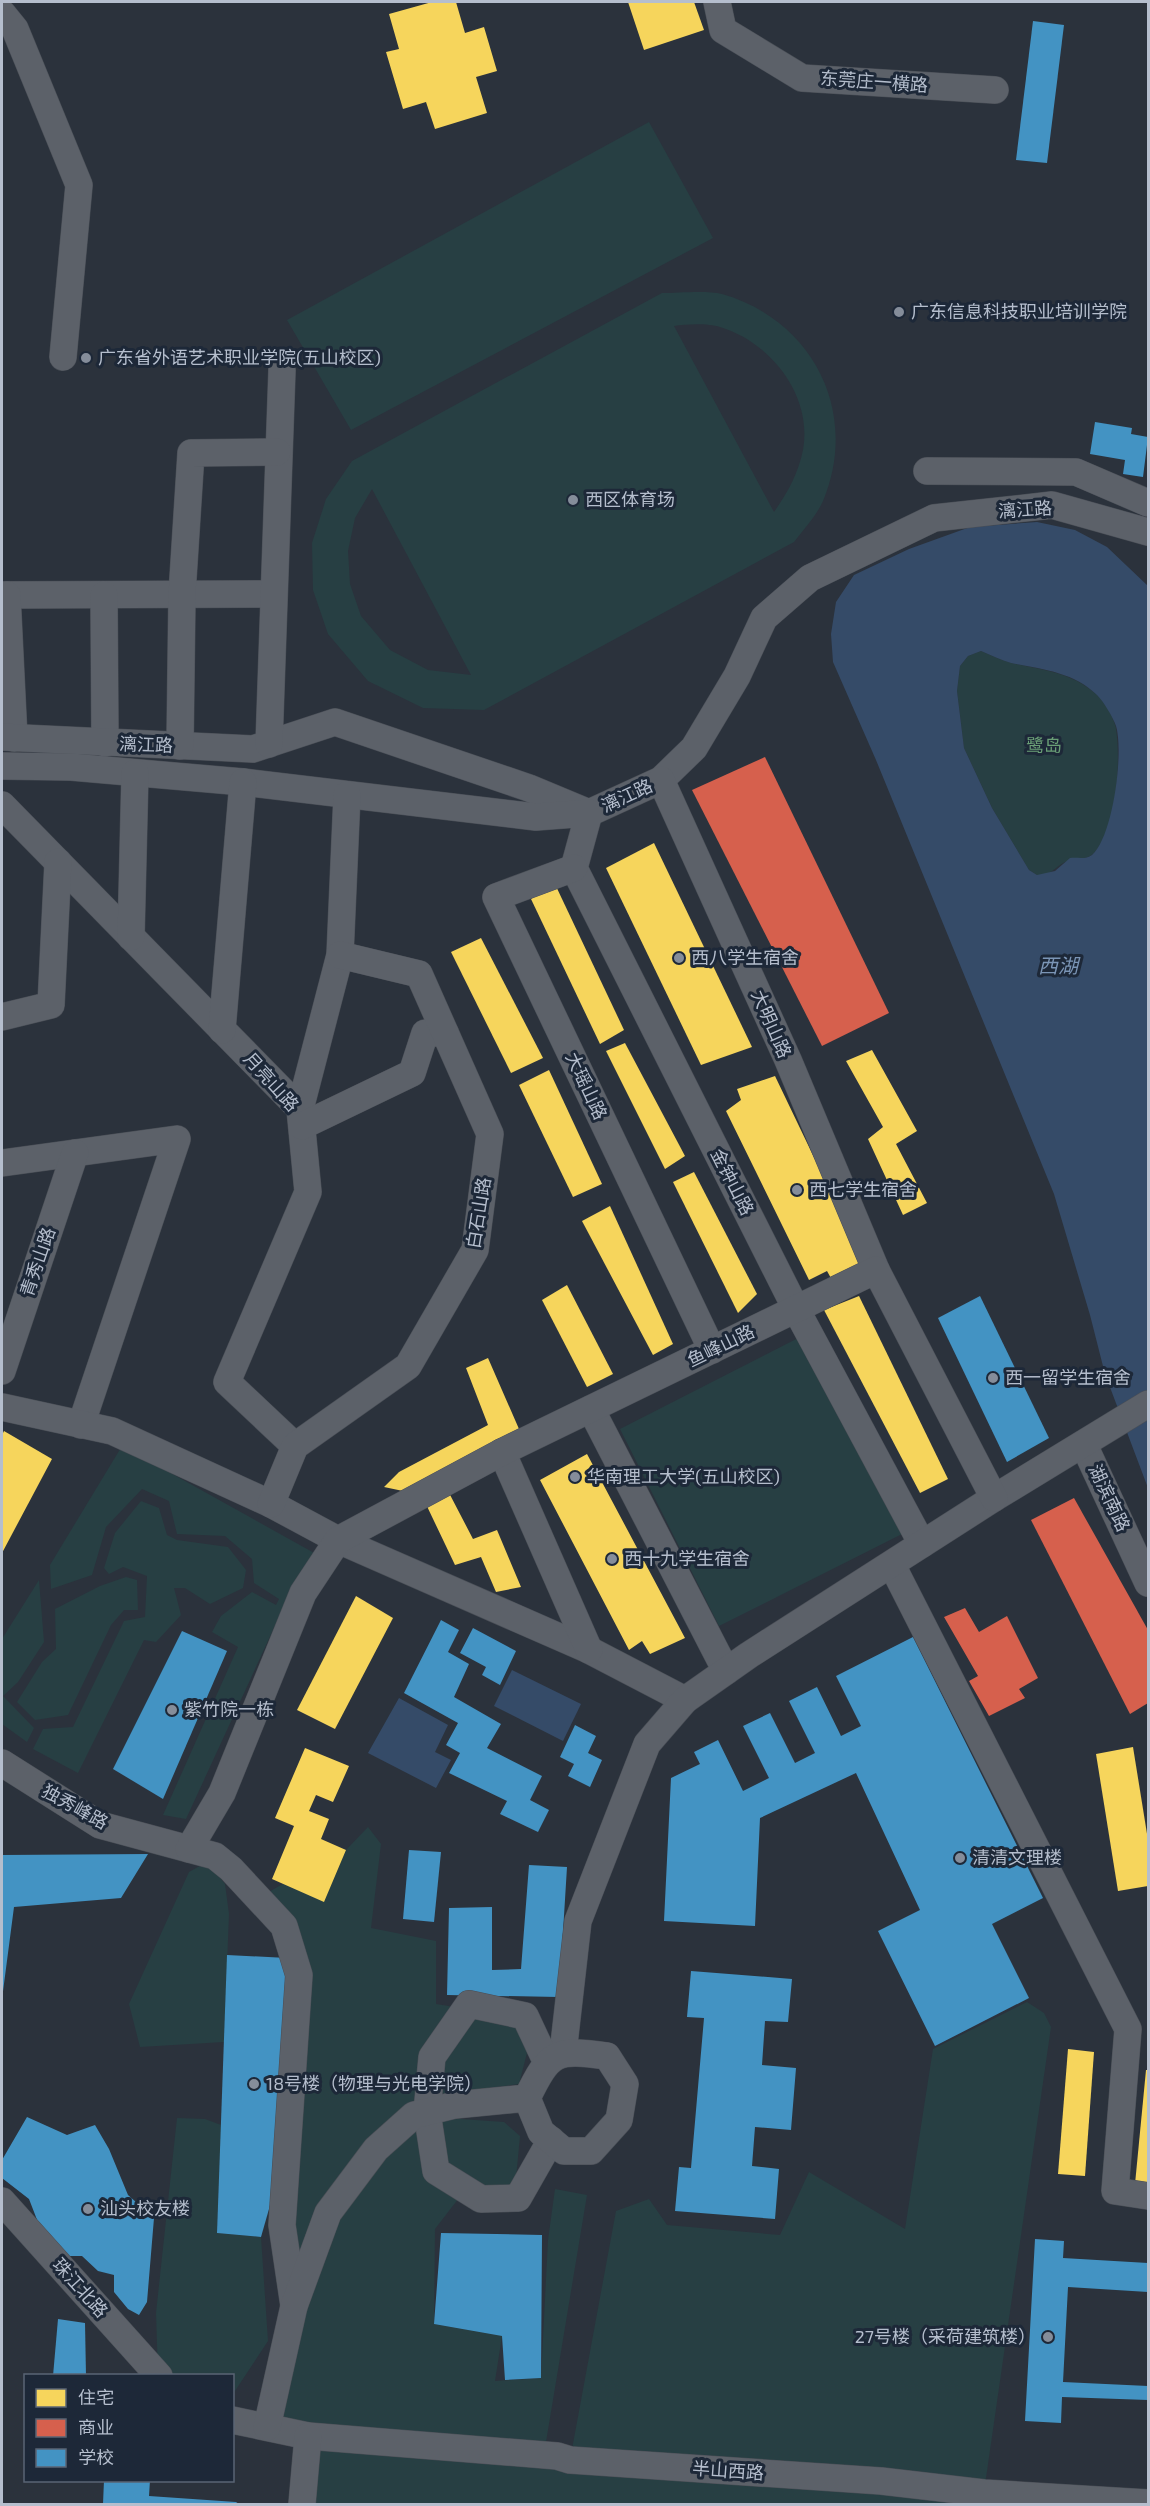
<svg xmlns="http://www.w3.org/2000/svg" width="1150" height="2506" viewBox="0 0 1150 2506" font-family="'Exo 2','Noto Sans SC',sans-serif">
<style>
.green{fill:#273f43;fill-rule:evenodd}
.water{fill:#354b68;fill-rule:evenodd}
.homes{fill:#f6d55c}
.shops{fill:#d6604d}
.schools{fill:#4393c3}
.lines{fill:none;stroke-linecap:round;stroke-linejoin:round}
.minor-casing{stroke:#494e56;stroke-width:28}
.minor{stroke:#5c6169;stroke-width:27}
.poi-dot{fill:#858d9a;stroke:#1d2838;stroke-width:2}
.labels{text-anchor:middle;stroke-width:6;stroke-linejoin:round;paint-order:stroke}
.street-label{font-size:18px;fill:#b5becd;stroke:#1d2838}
.poi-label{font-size:18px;fill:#b5becd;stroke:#1d2838;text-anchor:start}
.park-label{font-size:18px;fill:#6a9f76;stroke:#1d2838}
.water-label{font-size:20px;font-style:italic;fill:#7b95b6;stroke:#1d2838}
</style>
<rect width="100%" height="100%" fill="#2b323c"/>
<g class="green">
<polygon points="649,122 713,238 351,430 287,320"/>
<path d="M662,293C679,293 706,290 722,294C813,320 860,412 823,501C817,515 804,529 794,542L484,710L423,708L368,681L328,634L313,590L312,543L326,499L352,461ZM674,326C686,324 708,323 720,327C770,342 813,395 803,450C798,474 788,492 774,512ZM372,489L471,675L428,670L390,650L361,616L350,584L348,551L355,518Z"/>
<path d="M981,651C991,655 1001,660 1011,663C1041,670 1071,672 1096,694C1103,700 1115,719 1116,729C1121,762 1117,827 1094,853C1086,861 1075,858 1065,862C1053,868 1053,875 1037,875L1029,870L992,808L964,748L957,691L960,666L968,656Z"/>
<polygon points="808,1333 908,1531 719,1626 620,1429"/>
<polygon points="122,1446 316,1554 290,1593 186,1819 163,1815 238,1647 212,1632 221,1616 252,1592 276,1605 279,1599 254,1583 252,1559 225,1536 177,1534 169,1501 142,1489 106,1527 92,1575 51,1589 50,1565"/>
<polygon points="141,1501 159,1508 167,1535 177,1540 228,1547 246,1570 243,1588 210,1604 185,1588 174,1588 181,1615 156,1642 144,1640 78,1773 33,1749 43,1729 73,1727 124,1621 145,1617 147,1576 123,1567 109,1574 104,1568 115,1533"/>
<polygon points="126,1577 137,1580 138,1610 124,1610 111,1625 68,1715 35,1720 17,1702 42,1662 56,1649 55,1609 100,1586"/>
<polygon points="39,1580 44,1642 18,1682 3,1696 34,1728 27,1742 2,1724 2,1639"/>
<polygon points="368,1827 381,1844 371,1928 436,1941 436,2004 499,2014 527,2033 527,2053 519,2084 426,2096 295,2272 289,2173 304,1962 265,1894 283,1884 324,1901 346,1850"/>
<polygon points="207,1862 225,1884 229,1914 224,2042 140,2047 129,2004 189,1872"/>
<polygon points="1027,2002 1044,2013 1051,2027 984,2492 1148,2504 304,2504 308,2436 280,2430 320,2248 393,2144 432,2117 504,2122 520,2136 516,2178 508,2193 462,2194 435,2229 434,2324 502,2336 495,2381 541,2378 548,2240 555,2189 587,2195 544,2454 570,2460 616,2211 649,2199 667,2225 780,2235 809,2172 905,2229 933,2049"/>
<polygon points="177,2118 205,2119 221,2125 217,2233 261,2237 268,2341 233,2394 232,2376 158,2375 156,2313"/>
</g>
<g class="water">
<path d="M1037,522L1075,530L1107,547L1148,586V1488L1105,1374L1090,1315L1054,1194L876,760L833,662L831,634L836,602L854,575L909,549L970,527ZM981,651C991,655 1001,660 1011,663C1041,669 1074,672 1097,695C1103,701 1113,717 1116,726C1124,752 1113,837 1092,855C1085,860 1078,857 1070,858L1055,871L1037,875L1029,870L992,808L964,748L957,691L960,666L968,656Z"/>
<polygon points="512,1670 581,1704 563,1741 494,1706"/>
<polygon points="399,1698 448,1725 435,1752 451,1760 436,1788 368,1753"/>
</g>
<g class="homes">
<polygon points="432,2 456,2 465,33 484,27 497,71 476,77 487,113 435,129 426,102 403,109 386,52 399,49 389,14"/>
<polygon points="628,2 694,2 704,30 644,50"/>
<polygon points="654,843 752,1047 701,1065 606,868"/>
<polygon points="554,882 624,1030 600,1044 531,899"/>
<polygon points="481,938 543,1058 511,1073 451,952"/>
<polygon points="625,1043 685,1156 665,1169 606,1051"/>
<polygon points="872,1050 917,1131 896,1144 927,1203 903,1215 868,1139 883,1127 846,1061"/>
<polygon points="549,1070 602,1184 573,1197 519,1085"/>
<polygon points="775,1076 867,1268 832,1280 827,1271 809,1280 726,1111 741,1100 737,1089"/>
<polygon points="694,1172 757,1294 738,1313 673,1182"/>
<polygon points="610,1206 673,1344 653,1355 582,1221"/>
<polygon points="567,1285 613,1374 587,1387 542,1300"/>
<polygon points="859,1296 948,1479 920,1493 824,1310"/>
<polygon points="488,1358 519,1429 403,1491 384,1487 399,1472 488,1425 466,1368"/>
<polygon points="4,1431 52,1459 2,1553 2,1435"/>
<polygon points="587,1454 685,1638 650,1654 642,1641 629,1650 540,1480"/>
<polygon points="447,1489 473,1539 497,1530 521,1587 496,1592 481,1557 455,1565 424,1500"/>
<polygon points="356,1596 393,1618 335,1729 297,1710"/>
<polygon points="1133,1747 1148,1840 1148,1886 1118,1891 1096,1754"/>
<polygon points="305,1748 349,1766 333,1802 316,1795 309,1811 329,1819 321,1839 346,1850 324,1902 272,1879 294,1826 275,1818"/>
<polygon points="1068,2049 1094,2052 1085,2176 1058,2174"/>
<polygon points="1146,2070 1148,2070 1148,2185 1135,2184"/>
</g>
<g class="shops">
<polygon points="765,757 889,1013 822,1046 692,790"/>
<polygon points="1074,1498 1148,1630 1148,1703 1130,1714 1031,1520"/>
<polygon points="965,1608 979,1632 1007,1616 1038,1678 1019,1689 1025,1698 989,1716 969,1681 978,1676 944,1617"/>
</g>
<g class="schools">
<polygon points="1033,21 1064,25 1047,163 1016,160"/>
<polygon points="1095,422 1132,428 1131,434 1148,437 1143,477 1123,474 1125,460 1090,454"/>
<polygon points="980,1296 1049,1438 1007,1462 938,1318"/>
<polygon points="441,1620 459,1630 448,1652 469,1664 454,1697 501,1724 487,1748 542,1776 530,1800 549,1810 538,1832 500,1814 507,1801 449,1773 460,1753 446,1745 458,1723 404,1693"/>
<polygon points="473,1628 516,1651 500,1685 482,1675 486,1667 460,1653"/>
<polygon points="182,1631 227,1651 163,1799 113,1769"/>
<polygon points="913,1637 1043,1898 992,1924 1029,1998 935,2046 878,1931 920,1910 856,1773 760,1818 755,1926 664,1921 671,1778 700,1764 694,1752 718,1740 743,1791 769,1778 743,1726 770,1713 795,1763 815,1753 789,1701 817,1687 841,1736 861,1726 836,1676"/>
<polygon points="575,1725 596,1736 588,1753 602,1760 590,1787 568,1776 574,1764 560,1757"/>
<polygon points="409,1850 441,1852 434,1922 403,1919"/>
<polygon points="148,1854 121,1898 14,1907 2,1999 2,1855"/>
<polygon points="529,1865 567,1867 559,1997 447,1995 449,1908 492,1907 492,1970 521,1969"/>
<polygon points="227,1955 287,1958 281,2167 261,2237 217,2233"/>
<polygon points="691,1971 792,1979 788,2022 765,2021 762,2065 796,2068 791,2130 755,2127 752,2166 779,2169 775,2219 675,2211 679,2167 691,2168 704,2018 687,2017"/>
<polygon points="27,2117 67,2135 95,2125 109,2149 128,2195 154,2218 147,2302 139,2315 128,2309 114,2292 114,2275 98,2271 82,2256 51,2256 29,2199 2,2178 2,2160"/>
<polygon points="441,2233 542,2235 541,2378 505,2380 502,2336 434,2324"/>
<polygon points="1035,2239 1064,2241 1063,2258 1148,2263 1148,2292 1068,2287 1063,2382 1148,2386 1148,2400 1062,2397 1061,2423 1025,2421"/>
<polygon points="58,2319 85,2323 86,2376 53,2376"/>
<polygon points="104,2480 150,2480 149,2496 236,2502 239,2504 103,2504"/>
</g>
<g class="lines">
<g class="minor-casing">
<g id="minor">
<polyline points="717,2 723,30 802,78 995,90"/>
<polyline points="2,13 15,29 79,185 63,357"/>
<polyline points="927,471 1076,472 1148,503"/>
<polyline points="2,595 273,594"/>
<polyline points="7,595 14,738"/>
<polyline points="104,595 105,743"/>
<polyline points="2,737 253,749 335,722 529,788 589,813 661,780 694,748 737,676 764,618 810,578 934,518 1052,505 1148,532"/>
<polyline points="269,744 282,370"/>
<polyline points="180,746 182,594 191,453 277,452"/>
<polyline points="2,766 71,767 243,782 536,817 589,813 574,868 796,1309 922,1544"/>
<polyline points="661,780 788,1060 876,1270"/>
<polyline points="2,805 300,1109 308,1192 227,1382 295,1446"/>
<polyline points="574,868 496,897 712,1350"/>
<polyline points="131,937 135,773"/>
<polyline points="2,1017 51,1005 58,862"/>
<polyline points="222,1030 243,782"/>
<polyline points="300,1109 340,955 347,795"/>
<polyline points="302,1126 412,1073 425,1033 445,1033"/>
<polyline points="2,1163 177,1139 81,1425"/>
<polyline points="2,1371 75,1153"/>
<polyline points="2,1407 112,1431 271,1504 338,1540 589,1650 685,1700"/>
<polyline points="591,1409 726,1671"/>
<polyline points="1084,1445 1148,1583"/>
<polyline points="502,1452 589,1650"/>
<polyline points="271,1504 295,1446 408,1366 475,1250 490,1134 419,974 340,955"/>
<polyline points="892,1565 1128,2029 1115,2191 1148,2196"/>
<polyline points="2,1763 100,1825 189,1849"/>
<polyline points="563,2053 578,1921 647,1744 685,1700 749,1655 994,1498 1148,1404"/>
<polyline points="547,2063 525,2016 469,2004 432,2057 427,2112 436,2171 481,2199 518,2198 551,2140"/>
<polyline points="2,2201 159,2376"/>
<polyline points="294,2306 282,2225 299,1975 284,1926 231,1869 215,1856 189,1849 222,1793 303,1593 338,1540 502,1452 876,1270 994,1498"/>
<polyline points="232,2420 308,2436 557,2456 570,2460 881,2481 984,2493 1148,2503"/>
<path d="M267,2427L294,2306L328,2213L376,2149L414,2115L455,2105L527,2098C550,2051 555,2049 607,2056L625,2084L619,2120L591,2151H564L541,2132L527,2098"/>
<polyline points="302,2504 308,2436"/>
</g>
</g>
<use href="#minor" class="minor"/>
</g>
<g class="poi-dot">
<circle cx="899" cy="312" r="6"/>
<circle cx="86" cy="358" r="6"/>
<circle cx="573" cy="500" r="6"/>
<circle cx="679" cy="958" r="6"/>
<circle cx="797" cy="1190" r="6"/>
<circle cx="993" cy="1378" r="6"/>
<circle cx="575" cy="1477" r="6"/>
<circle cx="612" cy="1559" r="6"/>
<circle cx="172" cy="1710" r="6"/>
<circle cx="960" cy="1858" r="6"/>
<circle cx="254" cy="2084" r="6"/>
<circle cx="88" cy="2209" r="6"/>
<circle cx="1048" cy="2337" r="6"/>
</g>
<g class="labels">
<g class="street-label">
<text transform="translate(874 82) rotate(4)" y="6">东莞庄一横路</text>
<text transform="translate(1025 510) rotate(-4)" y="6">漓江路</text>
<text transform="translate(146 745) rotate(2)" y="6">漓江路</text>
<text transform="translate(627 796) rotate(-25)" y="6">漓江路</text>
<text transform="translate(771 1024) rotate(66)" y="6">大明山路</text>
<text transform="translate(271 1082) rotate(48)" y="6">月亮山路</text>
<text transform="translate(586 1086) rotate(65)" y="6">大瑶山路</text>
<text transform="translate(732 1182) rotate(63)" y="6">金钟山路</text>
<text transform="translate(479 1213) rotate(-81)" y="6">白石山路</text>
<text transform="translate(38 1262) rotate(-71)" y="6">青秀山路</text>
<text transform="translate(721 1346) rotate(-26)" y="6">鱼峰山路</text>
<text transform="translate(1109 1498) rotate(65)" y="6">湖滨南路</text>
<text transform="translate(75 1807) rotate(29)" y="6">独秀峰路</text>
<text transform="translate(80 2288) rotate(48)" y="6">珠江北路</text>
<text transform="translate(728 2471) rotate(4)" y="6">半山西路</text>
</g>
<g class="poi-label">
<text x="911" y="318">广东信息科技职业培训学院</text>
<text x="98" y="364">广东省外语艺术职业学院(五山校区)</text>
<text x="585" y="506">西区体育场</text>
<text x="691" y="964">西八学生宿舍</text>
<text x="809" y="1196">西七学生宿舍</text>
<text x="1005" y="1384">西一留学生宿舍</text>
<text x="587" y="1483">华南理工大学(五山校区)</text>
<text x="624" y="1565">西十九学生宿舍</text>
<text x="184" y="1716">紫竹院一栋</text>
<text x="972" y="1864">清清文理楼</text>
<text x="266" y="2090">18号楼（物理与光电学院）</text>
<text x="100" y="2215">汕头校友楼</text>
<text x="1036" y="2343" text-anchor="end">27号楼（采荷建筑楼）</text>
</g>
<g class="park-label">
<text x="1044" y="752">鹭岛</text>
</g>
<g class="water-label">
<text x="1058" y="973">西湖</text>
</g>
</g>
<rect width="1150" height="2506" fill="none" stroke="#b5becd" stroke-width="6"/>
<rect x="24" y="2374" width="210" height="108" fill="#1d2838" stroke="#5a6474" stroke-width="1.5"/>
<rect x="36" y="2389" width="30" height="18" fill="#f6d55c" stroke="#5a6474" stroke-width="1.5"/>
<text x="78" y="2404" font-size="18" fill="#b5becd">住宅</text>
<rect x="36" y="2419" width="30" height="18" fill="#d6604d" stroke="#5a6474" stroke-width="1.5"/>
<text x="78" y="2434" font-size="18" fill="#b5becd">商业</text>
<rect x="36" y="2449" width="30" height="18" fill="#4393c3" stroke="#5a6474" stroke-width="1.5"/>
<text x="78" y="2464" font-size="18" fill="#b5becd">学校</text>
</svg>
